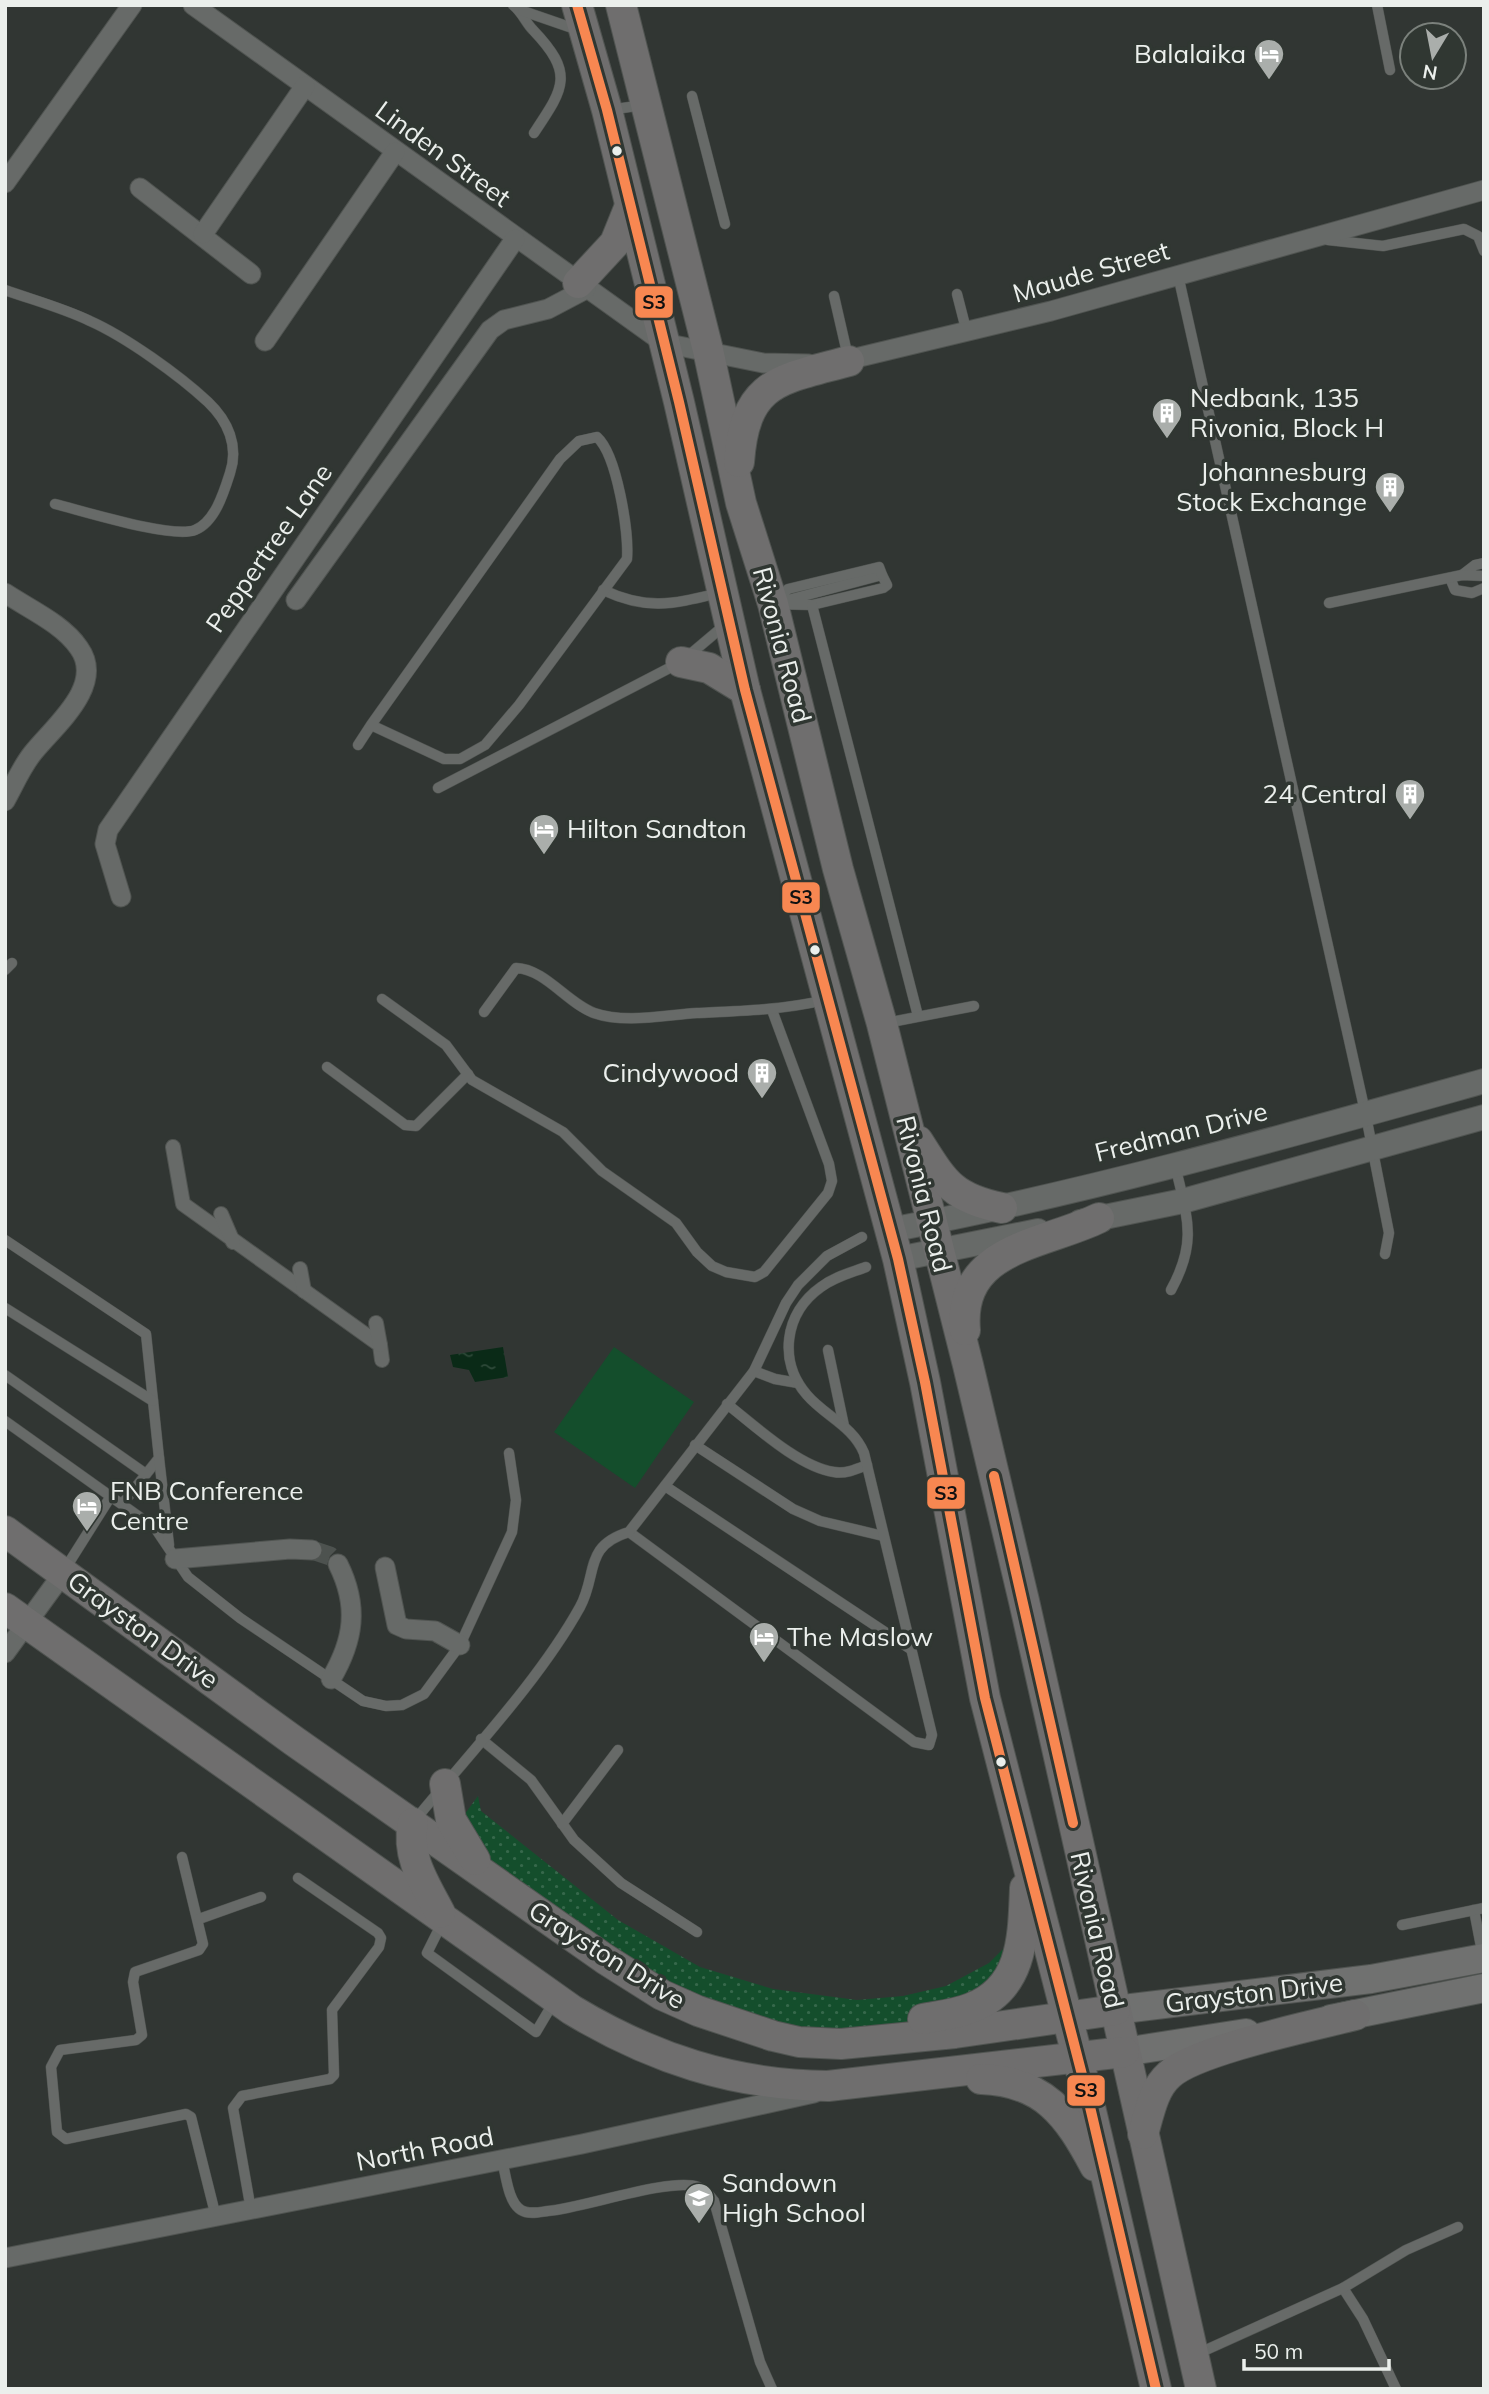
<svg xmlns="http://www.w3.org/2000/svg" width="1489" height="2394" viewBox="0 0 1489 2394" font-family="Mulish,sans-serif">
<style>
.grass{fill:url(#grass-dots)}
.pitch{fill:#144e2c}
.water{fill:url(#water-ripples)}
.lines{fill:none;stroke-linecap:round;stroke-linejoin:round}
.minor-tunnel{stroke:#4d524f;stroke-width:19;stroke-dasharray:19 10;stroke-linecap:butt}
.service-casing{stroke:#505451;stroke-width:11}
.pedestrian-casing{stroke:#505451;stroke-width:16}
.minor-casing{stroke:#505451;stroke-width:21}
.tertiary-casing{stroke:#505451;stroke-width:26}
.secondary-casing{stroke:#505451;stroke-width:30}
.primary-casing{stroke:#505451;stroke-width:32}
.service{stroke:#676a68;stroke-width:10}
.pedestrian{stroke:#676a68;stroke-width:14}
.minor{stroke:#676a68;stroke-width:19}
.tertiary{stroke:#676a68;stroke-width:24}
.secondary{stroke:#707170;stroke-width:28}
.primary{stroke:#6f6e6e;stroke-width:30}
.bus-1-casing{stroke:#303732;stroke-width:16}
.bus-1{stroke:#f88751;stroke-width:10}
.bus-dot{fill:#ebefec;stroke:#303732;stroke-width:2.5}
.labels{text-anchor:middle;stroke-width:7;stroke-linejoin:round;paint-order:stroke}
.poi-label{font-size:26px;fill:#ebefec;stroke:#303732;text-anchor:start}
.street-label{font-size:26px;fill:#ebefec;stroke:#303732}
.line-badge{stroke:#303732;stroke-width:2.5}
.pale-badge-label{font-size:19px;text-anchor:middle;font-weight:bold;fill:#111}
</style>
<defs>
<pattern id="grass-dots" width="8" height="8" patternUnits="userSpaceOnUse" patternTransform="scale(1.75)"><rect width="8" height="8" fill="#144e2c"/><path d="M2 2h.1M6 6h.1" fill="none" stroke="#36684b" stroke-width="1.8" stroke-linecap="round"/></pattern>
<pattern id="water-ripples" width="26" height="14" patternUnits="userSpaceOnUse" patternTransform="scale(1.75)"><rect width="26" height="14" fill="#0a2a17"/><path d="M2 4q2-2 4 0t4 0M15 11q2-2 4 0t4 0" fill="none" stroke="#2e4939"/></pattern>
</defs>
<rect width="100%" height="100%" fill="#313633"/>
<polygon class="grass" points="478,1796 481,1811 618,1920 700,1967 773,1989 857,2000 903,1996 946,1986 989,1963 1006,1946 1012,1884 1027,1925 969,2011 819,2040 720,2018 439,1849"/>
<polygon class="pitch" points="614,1347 694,1402 635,1488 554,1432"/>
<polygon class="water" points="503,1347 508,1377 475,1382 469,1370 453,1367 450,1355"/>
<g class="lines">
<polyline class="minor-tunnel" points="312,1550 330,1556 338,1564"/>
<g class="service-casing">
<g id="service">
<path d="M513,5C523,13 525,22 533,30C575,74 564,88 534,133"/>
<polyline points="1377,5 1390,70"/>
<polyline points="523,11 581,31"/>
<polyline points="692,96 725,224"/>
<polyline points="609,110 643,105"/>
<polyline points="1328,240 1383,246 1464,229 1478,236 1484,251"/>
<polyline points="1178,275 1366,1116 1389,1233 1385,1254"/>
<path d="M5,290C33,300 63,308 90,321C126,337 179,375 208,402C228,421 239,446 230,473C224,492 215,522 195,530C172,539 83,511 55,504"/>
<polyline points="957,294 967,333"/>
<polyline points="834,296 848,357"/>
<polygon points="882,575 887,585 883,588 812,605 773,604"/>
<polyline points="1462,575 1475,565 1484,563"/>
<polyline points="1450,578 1455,590 1472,593 1484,588"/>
<path d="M603,590C648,611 673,604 719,593"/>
<polyline points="776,601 788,589 879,567 882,575"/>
<polyline points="1329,603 1462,575 1484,576"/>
<polyline points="812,605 918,1016"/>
<path d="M358,745L371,725L560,459L579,441L597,437C617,455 629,532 627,559L519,705L485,745L460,759H444L371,725"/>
<polyline points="438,788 681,662 726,624"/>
<polyline points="5,970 12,963"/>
<polyline points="382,999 446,1045 472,1080 563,1132 602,1171 676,1223 697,1252 712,1266 726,1272 755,1277 764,1272 828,1193 832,1181 829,1164 772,1010"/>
<path d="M484,1012L516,968C545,969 567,1003 594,1013C625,1024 665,1015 697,1013C741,1011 782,1010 825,1000"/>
<polyline points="886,1023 974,1006"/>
<polyline points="327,1067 405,1125 416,1126 468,1074"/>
<polyline points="5,1240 146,1334 159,1458 123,1503"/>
<path d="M1171,1290C1198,1241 1187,1217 1175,1165"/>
<polyline points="5,1308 153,1401"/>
<polyline points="828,1350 844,1426"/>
<polyline points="754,1371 775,1379 798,1383"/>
<polyline points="5,1375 146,1474"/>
<path d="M727,1404C755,1426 799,1467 834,1472C846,1474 857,1469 867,1465"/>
<polyline points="5,1421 155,1528 188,1577 240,1618 363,1701 386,1706 402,1705 424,1694 460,1645 512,1532 516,1500 509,1453"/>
<polyline points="695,1445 793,1509 820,1521 883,1536"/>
<polyline points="159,1458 169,1545"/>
<polyline points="665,1486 909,1648"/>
<path d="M629,1532L914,1742L929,1745L932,1735L864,1453C853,1426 825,1416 807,1395C778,1362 784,1313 821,1287C834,1277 850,1273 866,1267"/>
<polyline points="65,1569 111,1496"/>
<polyline points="481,1739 531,1780 574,1840 621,1883 697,1932"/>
<path d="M415,1820C469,1754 539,1681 580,1607C598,1574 583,1546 629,1532L754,1371L786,1303L798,1285L827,1256L862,1237"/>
<polyline points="562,1824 618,1750"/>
<polyline points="182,1857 203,1944 199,1950 135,1972 133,1982 142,2035 136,2040 60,2050 51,2067 57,2132 66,2139 186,2114 191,2117 216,2217"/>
<polyline points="1474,1910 1483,1957"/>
<polyline points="199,1919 261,1897"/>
<polyline points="442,1923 427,1953 536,2032 555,2000"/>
<polyline points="1402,1925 1484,1908"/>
<path d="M502,2160C506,2175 508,2202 521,2210C529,2215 540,2212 548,2211C583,2208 671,2177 698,2187C705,2189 709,2195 714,2201L760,2362L772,2389"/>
<polyline points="251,2210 233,2108 242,2096 330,2079 334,2075 332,2010 379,1947 381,1938 378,1933 298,1878"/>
<polyline points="1343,2288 1363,2319 1396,2389"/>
<polyline points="1197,2354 1343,2288 1406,2250 1458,2227"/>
</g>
</g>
<g class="pedestrian-casing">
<g id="pedestrian">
<polyline points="173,1147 183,1204 380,1345 382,1360"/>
<polyline points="221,1214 233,1242"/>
<polyline points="300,1269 304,1291"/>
<polyline points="376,1323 380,1345"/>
</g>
</g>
<g class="minor-casing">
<g id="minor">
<polyline points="193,5 664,343 763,363 809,364"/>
<polyline points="5,183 132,5"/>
<polyline points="140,188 251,274"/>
<polyline points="203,234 305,86"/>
<polyline points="265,341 395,152"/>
<polyline points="839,362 1051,311 1484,190"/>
<path d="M5,593C29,609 63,624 79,648C106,686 53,727 32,754C21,768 14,785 5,801"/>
<polyline points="296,600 490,330 504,320 548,309 586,289"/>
<polyline points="121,897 105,844 108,830 515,239"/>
<polyline points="175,1559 290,1549 312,1550"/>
<polyline points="385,1567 397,1625 406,1629 435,1631 460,1645"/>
<polyline points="5,1653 64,1572"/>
<path d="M331,1679C354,1640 359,1606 338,1564"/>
<polyline points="5,2258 582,2144 814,2093"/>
</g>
</g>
<g class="tertiary-casing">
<g id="tertiary">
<polyline points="1080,1222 1183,1201 1484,1117"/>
<path d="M890,1230C1090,1192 1287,1136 1484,1081"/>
<polyline points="898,1259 1038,1231"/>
</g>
</g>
<g class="secondary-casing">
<g id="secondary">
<polyline points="1115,2010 1371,1979 1484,1958"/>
<polyline points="1331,2019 1484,1988"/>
<polyline points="1124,2052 1246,2033"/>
</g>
</g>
<g class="primary-casing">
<g id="primary">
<polyline points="577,5 607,110 679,402 745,690 898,1259 925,1382 985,1698 1087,2094 1156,2389"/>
<polyline points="621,5 708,350 741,503 773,604 838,869 882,1024 968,1365 1024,1601 1201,2389"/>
<polyline points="578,283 615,243 630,206"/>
<path d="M739,462C745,380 780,380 849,361"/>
<polyline points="681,662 709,668 745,690"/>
<path d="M918,1141C944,1182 952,1198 1002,1208"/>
<path d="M965,1330C958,1247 1044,1245 1099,1218"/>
<polyline points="5,1531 294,1741 605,1959 662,1995 698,2011 773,2036 799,2042 841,2044 955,2033 1115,2010"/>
<path d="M5,1608L572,2010C652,2058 733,2085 828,2086L1124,2052"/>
<polyline points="445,1784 451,1820 475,1860"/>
<path d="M413,1823C406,1857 425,1884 440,1913"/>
<path d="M923,2019C938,2016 956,2014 971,2008C1024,1988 1023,1935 1025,1888"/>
<path d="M981,2079C1044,2081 1068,2115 1095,2166"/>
<path d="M1143,2134C1149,2114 1153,2089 1169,2075C1195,2050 1316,2025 1355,2015"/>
</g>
</g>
<use href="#service" class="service"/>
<use href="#pedestrian" class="pedestrian"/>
<use href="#minor" class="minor"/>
<use href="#tertiary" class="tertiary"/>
<use href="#secondary" class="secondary"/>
<use href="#primary" class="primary"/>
<g class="bus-1-casing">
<g id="bus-1">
<polyline points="577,5 607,110 679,402 745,690 898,1259 925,1382 985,1698 1087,2094 1156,2389"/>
<polyline points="994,1476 1073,1823"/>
</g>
</g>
<use href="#bus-1" class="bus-1"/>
</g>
<defs>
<g id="hotel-pin" transform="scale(1.575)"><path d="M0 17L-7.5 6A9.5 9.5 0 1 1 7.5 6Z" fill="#aaaeab" stroke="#303732"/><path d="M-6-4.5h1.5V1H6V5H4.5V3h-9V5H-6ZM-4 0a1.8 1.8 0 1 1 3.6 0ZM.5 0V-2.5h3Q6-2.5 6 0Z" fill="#fff"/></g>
<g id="building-pin" transform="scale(1.575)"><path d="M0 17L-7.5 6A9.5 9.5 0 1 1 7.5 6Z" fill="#aaaeab" stroke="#303732"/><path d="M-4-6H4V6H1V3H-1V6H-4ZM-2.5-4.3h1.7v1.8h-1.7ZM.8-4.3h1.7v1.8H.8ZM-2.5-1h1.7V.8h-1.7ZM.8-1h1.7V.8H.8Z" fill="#fff"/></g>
<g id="school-pin" transform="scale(1.575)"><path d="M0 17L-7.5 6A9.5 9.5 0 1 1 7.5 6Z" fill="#aaaeab" stroke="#303732"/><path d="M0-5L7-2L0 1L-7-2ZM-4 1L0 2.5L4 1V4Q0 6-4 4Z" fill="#fff"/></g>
</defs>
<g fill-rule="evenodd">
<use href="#hotel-pin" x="1269" y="54"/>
<use href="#building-pin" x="1167" y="413"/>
<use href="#building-pin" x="1390" y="487"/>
<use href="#building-pin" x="1410" y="794"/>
<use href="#hotel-pin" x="544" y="829"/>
<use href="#building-pin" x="762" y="1073"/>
<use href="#hotel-pin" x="87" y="1506"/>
<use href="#hotel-pin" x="764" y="1637"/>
<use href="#school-pin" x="699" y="2198"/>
</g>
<g class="bus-dot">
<circle cx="617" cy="151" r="6"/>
<circle cx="815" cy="950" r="6"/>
<circle cx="1001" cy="1762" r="6"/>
</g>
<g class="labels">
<g class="poi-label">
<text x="1246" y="63" text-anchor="end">Balalaika</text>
<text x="1190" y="407">Nedbank, 135<tspan x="1190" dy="30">Rivonia, Block H</tspan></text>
<text x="1367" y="481" text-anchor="end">Johannesburg<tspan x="1367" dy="30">Stock Exchange</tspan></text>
<text x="1387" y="803" text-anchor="end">24 Central</text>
<text x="567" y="838">Hilton Sandton</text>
<text x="739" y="1082" text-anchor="end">Cindywood</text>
<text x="110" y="1500">FNB Conference<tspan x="110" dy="30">Centre</tspan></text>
<text x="787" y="1646">The Maslow</text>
<text x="722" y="2192">Sandown<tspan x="722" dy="30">High School</tspan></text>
</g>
<g class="street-label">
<text transform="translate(443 154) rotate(36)" y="9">Linden Street</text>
<text transform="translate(1091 272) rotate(-16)" y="9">Maude Street</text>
<text transform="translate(269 548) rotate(-55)" y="9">Peppertree Lane</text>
<text transform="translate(782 645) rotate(75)" y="9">Rivonia Road</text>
<text transform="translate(1181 1132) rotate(-14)" y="9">Fredman Drive</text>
<text transform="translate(924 1194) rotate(76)" y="9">Rivonia Road</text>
<text transform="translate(143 1630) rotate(36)" y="9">Grayston Drive</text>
<text transform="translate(1097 1930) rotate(77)" y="9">Rivonia Road</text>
<text transform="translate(607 1955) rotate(32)" y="9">Grayston Drive</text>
<text transform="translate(1254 1993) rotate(-7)" y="9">Grayston Drive</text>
<text transform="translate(425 2149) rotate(-11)" y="9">North Road</text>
</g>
</g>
<g class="line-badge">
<rect x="634" y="285" width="40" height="34" rx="7" fill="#f88751"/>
<rect x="781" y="881" width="40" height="33" rx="7" fill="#f88751"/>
<rect x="926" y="1476" width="40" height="34" rx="7" fill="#f88751"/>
<rect x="1066" y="2074" width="40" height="33" rx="7" fill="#f88751"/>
</g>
<g class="pale-badge-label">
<text x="654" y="309">S3</text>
<text x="801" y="904">S3</text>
<text x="946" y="1500">S3</text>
<text x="1086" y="2097">S3</text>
</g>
<rect width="1489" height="2394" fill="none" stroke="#ebefec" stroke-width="14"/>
<g transform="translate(1433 56) rotate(190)"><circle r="33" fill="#303732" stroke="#7b817c" stroke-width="2"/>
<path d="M0-5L12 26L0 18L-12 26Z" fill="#aaaeab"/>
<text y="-10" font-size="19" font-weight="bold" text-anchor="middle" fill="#ebefec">N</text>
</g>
<path d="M1244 2359v10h145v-10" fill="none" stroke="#ebefec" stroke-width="3.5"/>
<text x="1254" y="2359" font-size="21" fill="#ebefec" stroke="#303732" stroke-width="5" paint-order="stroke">50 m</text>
</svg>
